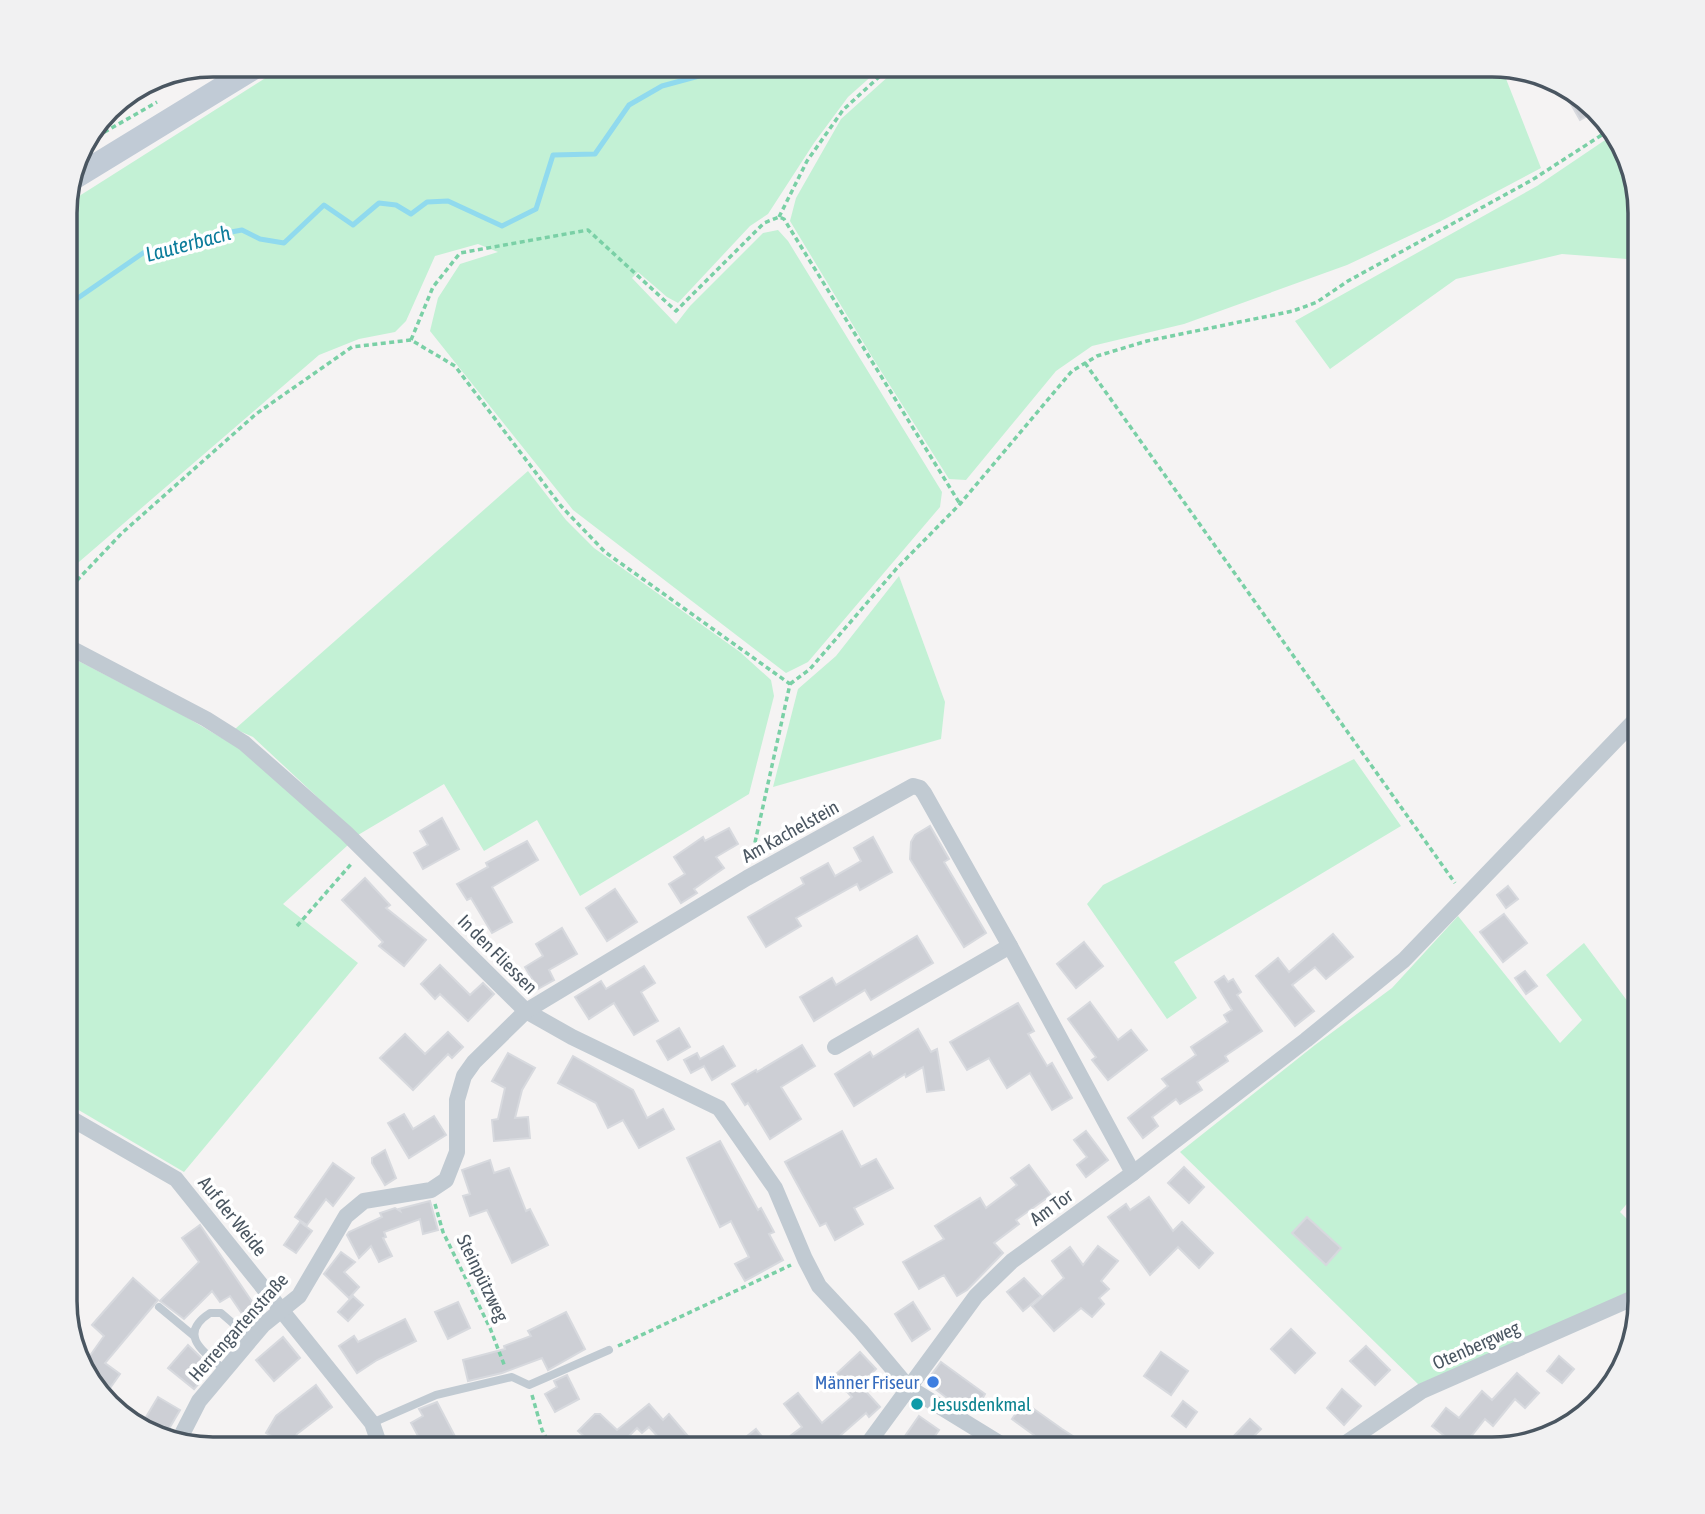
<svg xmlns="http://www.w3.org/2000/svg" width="1705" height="1514" viewBox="0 0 1705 1514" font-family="'Asap Condensed',sans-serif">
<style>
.green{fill:#c3f1d5}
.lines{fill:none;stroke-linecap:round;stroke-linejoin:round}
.stream{stroke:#90daee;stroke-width:5}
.building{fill:#cdcfd5;stroke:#d7d9de;stroke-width:2}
.path{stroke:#7ad0a6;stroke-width:3.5;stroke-dasharray:5 3.5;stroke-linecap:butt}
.service{stroke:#c1cad2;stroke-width:8}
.minor{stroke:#c1cad2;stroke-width:16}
.secondary{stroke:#c1cbd6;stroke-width:23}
.shop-dot{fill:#3f7fe0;stroke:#fff;stroke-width:2.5}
.culture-dot{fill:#0f9aa8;stroke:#fff;stroke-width:2.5}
.labels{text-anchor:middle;stroke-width:7;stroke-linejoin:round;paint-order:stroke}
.street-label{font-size:19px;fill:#4a5661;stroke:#fff}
.shop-label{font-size:19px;fill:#366cbe;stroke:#fff;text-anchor:end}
.culture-label{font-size:19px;fill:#0d838f;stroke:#fff;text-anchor:start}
.water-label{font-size:21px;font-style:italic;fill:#0c7c9b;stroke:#fff}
.rim{fill:none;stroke:#4a5661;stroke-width:3.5}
</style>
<rect width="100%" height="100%" fill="#f5f3f3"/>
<g class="green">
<polygon points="286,65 884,65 848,97 814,143 768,214 750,226 678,303 667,297 638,272 632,278 676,324 690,306 763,233 778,230 788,241 942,492 940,507 808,662 786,673 573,510 430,331 438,298 460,264 498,252 478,244 435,256 406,321 395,332 359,339 319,355 65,574 65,205"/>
<polygon points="901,65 1492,65 1501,66 1541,168 1441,221 1347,265 1184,324 1092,346 1056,371 966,480 949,479 874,360 790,221 796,198 841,119"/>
<polygon points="1614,134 1629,156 1640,213 1640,260 1562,254 1456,279 1330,369 1295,321 1537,186"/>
<polygon points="528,471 566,520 594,548 740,652 771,680 774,696 749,794 580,896 537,820 484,851 444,784 358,835 253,737 235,729"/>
<polygon points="899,576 945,702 941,739 773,787 798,689 836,656"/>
<polygon points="65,654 181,714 244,751 348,845 283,904 358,963 184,1172 65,1102"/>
<polygon points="1354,759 1401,826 1174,962 1197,998 1167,1019 1087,904 1103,885"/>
<polygon points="1458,916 1560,1043 1582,1020 1546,975 1584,943 1640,1018 1640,1188 1620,1212 1640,1232 1640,1287 1420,1386 1180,1152 1315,1045 1392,988"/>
</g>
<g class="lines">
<polyline class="stream" points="65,307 143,253 182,241 242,230 260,239 284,243 324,205 353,225 379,203 396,205 411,214 427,202 448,201 502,226 536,209 553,155 595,154 629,105 662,86 699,76 706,65"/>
</g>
<g class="building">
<polygon points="1559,83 1597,108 1598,110 1580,120"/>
<polygon points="442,818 459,849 423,869 414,853 428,845 420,831"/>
<polygon points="930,826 949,859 944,862 986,933 964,947 910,859 911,842 915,835"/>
<polygon points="729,828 738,844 716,857 724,868 694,889 697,893 681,903 669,884 685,874 674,857 703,837 705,841"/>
<polygon points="873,837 892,872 860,890 857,884 796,918 801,926 766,947 748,917 804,884 801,878 828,863 835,876 861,861 854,848"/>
<polygon points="527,841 538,860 492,887 512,922 492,933 471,898 467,900 457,884 488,867 486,863"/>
<polygon points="365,878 390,905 386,908 426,940 404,966 379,946 383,942 342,900"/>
<polygon points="1508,886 1518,899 1506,908 1497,895"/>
<polygon points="615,889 637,922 607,941 586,908"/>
<polygon points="1504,914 1527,943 1503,962 1480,932"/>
<polygon points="562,928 577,954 549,970 554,980 538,989 525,967 543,956 536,944"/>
<polygon points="1333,934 1353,957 1326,979 1315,967 1292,985 1314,1011 1295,1026 1256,976 1278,958 1289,972"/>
<polygon points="917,936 933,963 871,1000 865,990 814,1021 800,997 832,978 836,985"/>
<polygon points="1084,942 1103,966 1076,988 1057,964"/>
<polygon points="440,965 470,995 483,983 494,994 468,1021 440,994 435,999 421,984"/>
<polygon points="644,966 655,983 641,992 658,1021 634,1035 614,1003 589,1019 575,997 601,981 606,989"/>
<polygon points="1525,971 1537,986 1526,994 1515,978"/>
<polygon points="1224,976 1228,982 1233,979 1241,992 1237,995 1262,1031 1225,1056 1228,1061 1197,1082 1202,1090 1180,1104 1176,1099 1152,1117 1158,1126 1143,1138 1128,1118 1168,1086 1162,1079 1196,1055 1191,1047 1228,1022 1224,1015 1232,1010 1215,982"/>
<polygon points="1090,1002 1118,1040 1131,1030 1147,1050 1108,1080 1092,1060 1096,1057 1068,1019"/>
<polygon points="1018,1003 1034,1031 1028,1034 1047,1066 1052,1063 1072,1098 1052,1110 1030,1073 1007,1088 989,1058 967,1070 950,1042"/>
<polygon points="679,1028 690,1047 668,1060 657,1041"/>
<polygon points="918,1029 931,1052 937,1049 944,1090 927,1092 923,1067 906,1077 905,1074 854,1106 835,1074 870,1052 873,1057"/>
<polygon points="448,1032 463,1047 452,1058 448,1054 413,1090 380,1058 405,1034 425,1054"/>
<polygon points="802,1045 815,1066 781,1087 801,1119 770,1139 748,1103 745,1105 732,1084 756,1070 757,1072"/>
<polygon points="723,1046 735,1066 712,1080 704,1066 691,1073 684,1060 697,1053 700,1059"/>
<polygon points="508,1053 535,1068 522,1090 515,1118 528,1117 530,1138 494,1141 492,1120 498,1119 505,1088 492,1081"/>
<polygon points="573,1056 633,1090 647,1118 663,1109 674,1129 639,1148 623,1120 608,1128 596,1103 558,1083"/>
<polygon points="404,1114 413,1129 434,1116 446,1135 409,1158 388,1123"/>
<polygon points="842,1131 861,1167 876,1159 893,1188 854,1208 863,1224 835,1240 826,1223 820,1226 785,1162"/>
<polygon points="1086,1131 1108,1160 1086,1177 1077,1165 1087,1157 1074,1140"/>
<polygon points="720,1141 758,1210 761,1208 774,1232 769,1234 783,1260 745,1281 735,1264 749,1257 731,1221 720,1227 687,1158"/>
<polygon points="385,1150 396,1178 385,1185 372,1163 372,1158"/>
<polygon points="490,1160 494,1173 509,1168 526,1211 530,1209 548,1245 512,1263 487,1210 470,1216 463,1196 470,1194 462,1170"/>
<polygon points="333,1163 354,1178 333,1206 326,1199 307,1225 295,1217"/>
<polygon points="1029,1165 1051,1195 1016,1220 1019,1224 994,1243 1003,1253 967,1290 957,1296 944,1275 919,1289 903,1262 944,1239 935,1226 980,1198 986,1208 1017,1185 1011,1178"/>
<polygon points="1184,1167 1204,1187 1189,1203 1168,1183"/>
<polygon points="1149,1197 1173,1231 1182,1222 1213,1253 1199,1268 1178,1247 1150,1275 1108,1217 1126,1204 1130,1210"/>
<polygon points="430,1201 438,1230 423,1234 420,1219 384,1232 386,1237 383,1238 392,1256 379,1262 371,1246 359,1258 347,1235 349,1232 382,1217 380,1213 395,1208 400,1211 399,1209"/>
<polygon points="1307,1217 1341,1248 1326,1265 1292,1233"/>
<polygon points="300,1222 312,1231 296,1253 284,1245"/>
<polygon points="200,1225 259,1312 247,1321 230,1296 220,1302 212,1291 184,1319 160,1301 199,1262 182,1238"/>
<polygon points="1098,1246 1118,1261 1101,1281 1109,1289 1099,1298 1104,1304 1092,1317 1081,1308 1054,1331 1032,1306 1064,1278 1052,1261 1070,1247 1083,1265"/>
<polygon points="341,1252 355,1262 344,1272 359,1287 349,1298 324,1274"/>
<polygon points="133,1278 158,1300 105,1363 120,1374 103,1398 82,1367 104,1336 92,1325"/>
<polygon points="1024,1278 1041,1296 1023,1311 1007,1292"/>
<polygon points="353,1296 363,1305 348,1321 338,1312"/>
<polygon points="458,1302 470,1328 448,1339 435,1312"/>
<polygon points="913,1302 930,1329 912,1341 895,1314"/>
<polygon points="566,1312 585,1349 548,1370 542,1358 502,1373 468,1381 463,1360 505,1349 504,1346 531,1336 528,1331"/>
<polygon points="405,1319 416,1341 377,1360 357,1373 339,1346 354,1336 358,1342"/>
<polygon points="1291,1329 1315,1353 1295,1373 1271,1349"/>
<polygon points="283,1337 300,1358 274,1381 256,1360"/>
<polygon points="188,1345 212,1368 194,1389 168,1368"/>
<polygon points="1366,1346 1390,1370 1375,1385 1350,1361"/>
<polygon points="860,1352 876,1369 860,1385 880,1407 869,1417 866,1413 834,1441 841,1449 773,1449 802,1427 784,1404 798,1393 822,1423 852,1397 833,1377"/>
<polygon points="1161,1352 1188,1371 1171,1395 1144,1376"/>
<polygon points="1559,1356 1574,1369 1562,1383 1547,1371"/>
<polygon points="941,1362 985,1394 974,1413 951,1401 926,1382"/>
<polygon points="1517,1373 1539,1393 1525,1408 1515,1399 1493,1426 1485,1419 1461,1449 1432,1426 1446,1408 1459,1418 1482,1391 1492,1400"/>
<polygon points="567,1375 579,1399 555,1412 545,1394 557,1387 554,1381"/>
<polygon points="316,1385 332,1407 297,1434 290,1447 266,1433 276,1416"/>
<polygon points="1342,1389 1361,1406 1344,1425 1327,1408"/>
<polygon points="158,1397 180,1410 163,1439 156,1438 140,1427"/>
<polygon points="1183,1401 1197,1412 1186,1427 1172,1416"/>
<polygon points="437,1402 459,1444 450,1449 425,1449 411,1423 423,1416 419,1409"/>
<polygon points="1024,1402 1062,1429 1093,1449 1053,1449 1012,1419"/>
<polygon points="649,1404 663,1420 669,1414 699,1449 669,1449 649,1427 642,1433 637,1428 616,1449 577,1449 587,1439 578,1431 595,1414 600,1414 617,1430"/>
<polygon points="919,1416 939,1430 926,1449 896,1449"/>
<polygon points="1250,1419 1261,1429 1253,1437 1267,1449 1243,1449 1232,1438"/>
<polygon points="756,1429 772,1449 748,1449 741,1441"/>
</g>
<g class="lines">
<g class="path">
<polyline points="82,145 157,102"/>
<polyline points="779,217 807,161 843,110 892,65"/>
<polyline points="411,340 433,287 460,253 588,230 676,311 764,223 779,217 784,219 960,504"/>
<polyline points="1085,363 1455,883"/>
<polyline points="65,593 122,533 256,414 352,347 411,340 455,366 561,506 605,552 790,684 752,856"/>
<polyline points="790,684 810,669 897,568 960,504 1072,371 1097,356 1147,341 1293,311 1317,302 1348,281 1532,180 1611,129"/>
<polyline points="297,926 352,863"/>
<polyline points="435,1204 443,1232 490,1328 505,1367"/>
<polyline points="618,1346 791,1265"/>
<polyline points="532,1395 542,1430 552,1449"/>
</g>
<g class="service">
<polyline points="159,1307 194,1336"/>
<path d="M225,1370C205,1353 176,1335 210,1313H221L251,1339"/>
<polyline points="372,1423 436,1395 512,1377 529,1385 609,1350"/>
</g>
<g class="minor">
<polyline points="65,645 206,719 244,743 346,833 526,1011 572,1037 719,1108 775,1188 805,1259 819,1286 861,1331 908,1387 1009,1449"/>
<polyline points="835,1047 1010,946"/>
<polyline points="65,1115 176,1179 372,1423 381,1449"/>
<polyline points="178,1442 199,1401 263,1325 299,1296 346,1216 364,1201 431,1190 446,1180 457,1152 457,1100 464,1076 474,1062 526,1011 747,878 913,786 920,788 924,793 1010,946 1133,1173"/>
<polyline points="864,1449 976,1296 1012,1261 1133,1173 1306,1040 1404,960 1640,715"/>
<polyline points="1337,1449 1422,1391 1640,1295"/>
</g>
<polyline class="secondary" points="71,180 259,65"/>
</g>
<circle class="shop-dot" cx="933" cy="1382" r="7"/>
<circle class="culture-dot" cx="917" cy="1404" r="7"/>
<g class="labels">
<g class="street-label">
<text transform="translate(790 831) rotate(-29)" y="7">Am Kachelstein</text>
<text transform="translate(498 954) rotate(45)" y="7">In den Fliessen</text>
<text transform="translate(1051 1207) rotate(-36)" y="7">Am Tor</text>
<text transform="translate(233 1216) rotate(51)" y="7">Auf der Weide</text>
<text transform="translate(483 1278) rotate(64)" y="7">Steinpützweg</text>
<text transform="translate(238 1327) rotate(-48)" y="7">Herrengartenstraße</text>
<text transform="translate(1476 1345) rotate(-24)" y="7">Otenbergweg</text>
</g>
<g class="shop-label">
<text x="919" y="1389">Männer Friseur</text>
</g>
<g class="culture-label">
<text x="931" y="1411">Jesusdenkmal</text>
</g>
<g class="water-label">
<text transform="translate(188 244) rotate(-15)" y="7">Lauterbach</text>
</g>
</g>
<path d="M0 0H1705V1514H0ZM213 77H1492A136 136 0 0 1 1628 213V1301A136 136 0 0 1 1492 1437H213A136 136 0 0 1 77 1301V213A136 136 0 0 1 213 77Z" fill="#f1f1f2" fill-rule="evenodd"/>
<path class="rim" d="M213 77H1492A136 136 0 0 1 1628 213V1301A136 136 0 0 1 1492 1437H213A136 136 0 0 1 77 1301V213A136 136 0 0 1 213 77Z"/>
</svg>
